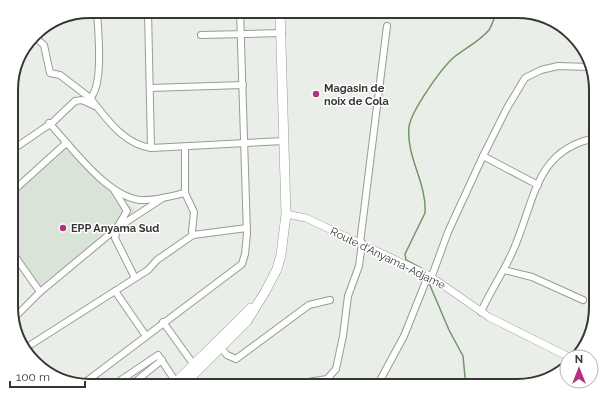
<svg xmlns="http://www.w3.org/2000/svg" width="607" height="397" viewBox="0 0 607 397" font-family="Raleway,sans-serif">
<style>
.built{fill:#dae3d7}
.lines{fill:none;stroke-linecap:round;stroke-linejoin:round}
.stream{stroke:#729667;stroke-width:1.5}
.minor-casing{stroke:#989c96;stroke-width:8}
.tertiary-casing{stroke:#989c96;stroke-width:8}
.primary-casing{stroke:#989c96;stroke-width:10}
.minor{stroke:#fff;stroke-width:6}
.tertiary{stroke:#fff;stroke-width:7}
.primary{stroke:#fff;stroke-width:9}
.poi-dot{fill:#b3327f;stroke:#fff;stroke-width:1.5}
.labels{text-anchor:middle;stroke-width:3;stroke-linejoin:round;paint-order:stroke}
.poi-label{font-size:11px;font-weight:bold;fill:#363735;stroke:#fff;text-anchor:start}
.street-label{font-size:11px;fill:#363735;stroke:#fff}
.rim{fill:none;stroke:#363735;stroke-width:2}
</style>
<rect width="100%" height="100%" fill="#eaeee9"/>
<polygon class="built" points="65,149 135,210 41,288 12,246 12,195"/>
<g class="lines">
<g class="stream">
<polyline points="377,11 467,14 496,13"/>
<path d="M421,268L406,260L405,254L425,213C427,183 406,157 409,127C411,111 441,69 453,58C464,49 480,41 489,30C492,25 494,19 496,13L508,14L522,13"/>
<polyline points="429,283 449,330 463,356 465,377 469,386"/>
</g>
<g class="minor-casing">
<g id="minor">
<path d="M97,11C98,30 104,86 90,98C107,119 123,144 151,148L284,141"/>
<polyline points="148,11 151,148"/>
<polyline points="40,29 38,40 44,45 50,73 60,75 90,98"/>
<polyline points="201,35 282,33"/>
<polyline points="150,88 243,85"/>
<path d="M49,123C71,146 106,196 140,200C155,201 171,196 185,193"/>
<polyline points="185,148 185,193 194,212 192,231 193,235"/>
<polyline points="12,150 53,122 75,101 82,100 95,106"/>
<polyline points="483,156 538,185"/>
<polyline points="114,190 127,211 117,228 115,238 135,278"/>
<polyline points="12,192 65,144"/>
<polyline points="360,243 387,26"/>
<polyline points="12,252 40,292"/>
<polyline points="504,270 532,277 583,300"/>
<polyline points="115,291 146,336"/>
<path d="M481,312C491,289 506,269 515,246C535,199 536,149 596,138"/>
<polyline points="13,319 40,292 117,228 163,198"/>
<polyline points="163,322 194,365"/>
<polyline points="221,348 227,355 236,359 309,305 330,300"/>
<polyline points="24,349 148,270 157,260 193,235 247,228"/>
<polyline points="83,384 242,264 245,254 247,234 240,11"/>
<polyline points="116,386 115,384 158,355 178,385"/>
<polyline points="130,386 162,360"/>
<polyline points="298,386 302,383 327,379 336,369 343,336 348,296 359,266 362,243"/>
<polyline points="377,386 404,336 426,281 433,273 448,232 483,156 507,108 525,78 541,70 558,66 590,67"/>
</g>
</g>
<g class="tertiary-casing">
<polyline id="tertiary" points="286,214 306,218 430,276 489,317 569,357"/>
</g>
<g class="primary-casing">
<g id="primary">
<polyline points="172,386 251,308"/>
<polyline points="182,386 247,321 265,292 277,269 281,255 286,214 280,11"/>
</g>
</g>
<use href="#minor" class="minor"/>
<use href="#tertiary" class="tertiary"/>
<use href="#primary" class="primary"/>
</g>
<g class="poi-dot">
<circle cx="316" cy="94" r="4"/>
<circle cx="63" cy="228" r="4"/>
</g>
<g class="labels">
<g class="poi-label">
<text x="324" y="92">Magasin de<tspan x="324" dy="13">noix de Cola</tspan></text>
<text x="71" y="232">EPP Anyama Sud</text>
</g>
<g class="street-label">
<text transform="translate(388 258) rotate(26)" y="4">Route d'Anyama-Adjame</text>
</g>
</g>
<path d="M0 0H607V397H0ZM90 18H517A72 72 0 0 1 589 90V307A72 72 0 0 1 517 379H90A72 72 0 0 1 18 307V90A72 72 0 0 1 90 18Z" fill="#fff" fill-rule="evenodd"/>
<path class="rim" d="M90 18H517A72 72 0 0 1 589 90V307A72 72 0 0 1 517 379H90A72 72 0 0 1 18 307V90A72 72 0 0 1 90 18Z"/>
<g transform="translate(579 369)"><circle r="19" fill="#ffffff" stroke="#afafae"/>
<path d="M0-3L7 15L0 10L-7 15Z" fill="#b3327f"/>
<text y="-6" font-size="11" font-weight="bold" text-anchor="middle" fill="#363735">N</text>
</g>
<path d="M10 381v6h75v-6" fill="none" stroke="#363735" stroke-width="2"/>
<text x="16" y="381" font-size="12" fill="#363735" stroke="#ffffff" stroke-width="3" paint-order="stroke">100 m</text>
</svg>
